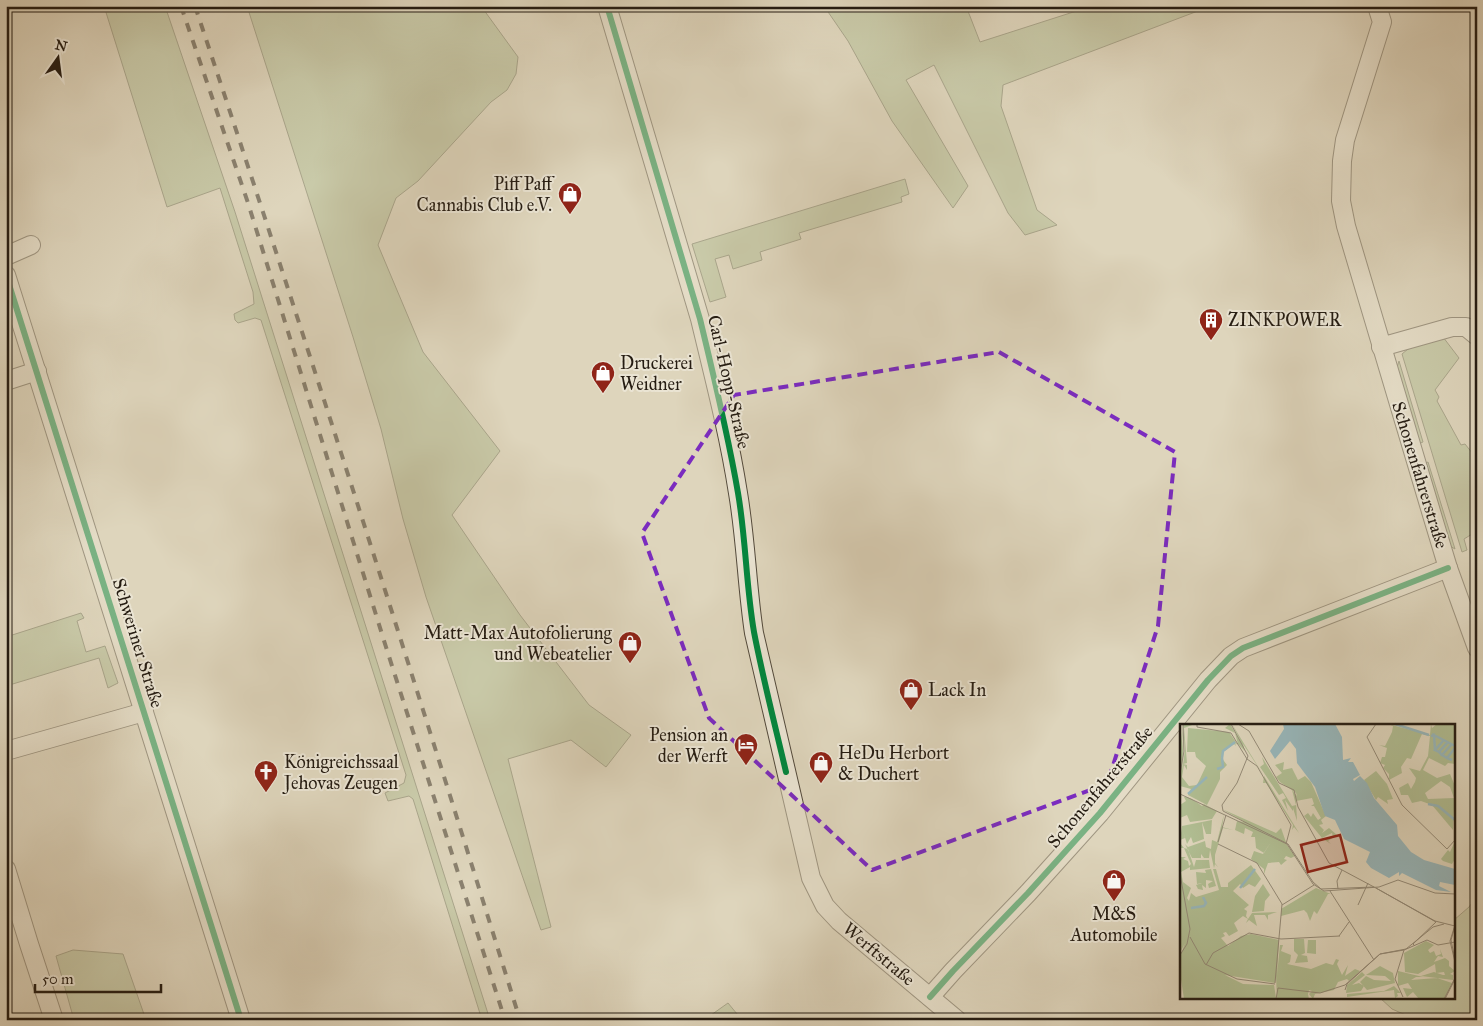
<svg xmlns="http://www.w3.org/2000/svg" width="1483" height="1026" viewBox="0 0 1483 1026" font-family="'IM FELL Great Primer',serif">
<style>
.green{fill:#b0bd92;stroke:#6a6c52}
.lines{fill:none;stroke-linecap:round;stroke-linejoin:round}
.minor-casing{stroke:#534a3c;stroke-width:20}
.minor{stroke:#eae4d3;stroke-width:18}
.rail{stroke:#251c12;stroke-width:4;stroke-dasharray:9 9;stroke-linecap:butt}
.cycleway-casing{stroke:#eae4d3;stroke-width:9}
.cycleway{stroke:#00873e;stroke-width:6}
.marked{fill:none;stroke:#7b2cbf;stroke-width:4;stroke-dasharray:10 6;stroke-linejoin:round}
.labels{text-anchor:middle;stroke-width:4;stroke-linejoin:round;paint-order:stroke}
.poi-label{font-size:18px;fill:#251c12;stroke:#eae4d3;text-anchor:start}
.street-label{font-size:18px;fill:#251c12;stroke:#eae4d3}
.inset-river{fill:none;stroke:#97b6ba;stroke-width:2.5}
.inset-road{fill:none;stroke:#948b78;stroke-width:1}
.view{fill:#8f2418;fill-opacity:0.15;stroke:#8f2418;stroke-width:2.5}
.inset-edge{fill:none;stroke:#251c12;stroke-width:2.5}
</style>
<rect width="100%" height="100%" fill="#ded5bc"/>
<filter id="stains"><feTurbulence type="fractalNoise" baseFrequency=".004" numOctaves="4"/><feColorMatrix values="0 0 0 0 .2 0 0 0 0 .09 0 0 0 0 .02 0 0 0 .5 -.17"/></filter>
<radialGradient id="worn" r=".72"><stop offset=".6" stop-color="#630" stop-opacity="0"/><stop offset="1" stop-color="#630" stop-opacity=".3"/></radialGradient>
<g class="green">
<polygon points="104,6 165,6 235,212 490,1020 482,1020 413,799 409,796 388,801 385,793 404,783 406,775 261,320 255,318 238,323 235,320 234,314 254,304 253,292 220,188 167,207"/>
<polygon points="247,6 481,6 518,57 516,74 507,90 491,102 418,181 396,198 378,245 423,352 500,451 452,515 520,615 589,705 631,735 606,767 571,740 508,759 551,927 541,930 426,597 403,519 381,429 353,337"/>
<polygon points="824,6 966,6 980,42 1092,6 1211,6 1003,85 1001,106 1037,210 1057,225 1025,235 1008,213 934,65 906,80 968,186 953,208 892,121 848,41"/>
<polygon points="905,179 909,194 901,197 902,202 799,233 801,239 760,252 762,260 733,269 729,255 715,259 726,297 710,302 692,244"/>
<polygon points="1443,337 1459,358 1435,390 1439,397 1437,401 1461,445 1465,444 1477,459 1477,531 1464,539 1467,550 1462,552 1402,354 1408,349"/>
<polygon points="1399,361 1423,442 1418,444 1396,371"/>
<polygon points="1428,462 1455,549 1450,546 1423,464"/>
<polygon points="81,613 84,618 77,621 86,652 105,646 118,683 108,688 99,658 6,686 6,637"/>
<polygon points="1477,896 1477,1020 1417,1020 1392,1009 1379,997 1454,997 1454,920 1469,907"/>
<polygon points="73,950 123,954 146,1020 74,1020 56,956"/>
<polygon points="728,1003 742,1020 704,1020"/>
</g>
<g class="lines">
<g class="minor-casing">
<g id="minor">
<path d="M607,6L700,319C714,377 729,435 738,493C746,540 747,587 754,633L811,878L825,906L839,921L957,1020"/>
<polyline points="1377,6 1382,22 1345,140 1342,161 1341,201 1346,226 1435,525 1448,568 1477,648"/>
<polyline points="6,256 31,245"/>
<polyline points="6,275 241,1020"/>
<polyline points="1381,347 1452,327 1466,327 1477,336"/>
<polyline points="6,381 37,371"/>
<polyline points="6,751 144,712"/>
<polyline points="6,869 29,944 54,1020"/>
<polyline points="930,997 953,971 1028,893 1100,813 1208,680 1231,656 1243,648 1448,568"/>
</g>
</g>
<use href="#minor" class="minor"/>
<g class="rail">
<polyline points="181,6 248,203 386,647 505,1020"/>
<path d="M195,6C307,343 415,681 520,1020"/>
</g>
<g class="cycleway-casing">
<g id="cycleway">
<path d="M607,6L700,319C714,377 728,434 738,493C746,539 746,586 754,632C763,679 775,725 786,772"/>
<polyline points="6,275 241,1020"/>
<polyline points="930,997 953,971 1028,893 1100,813 1208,680 1231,656 1243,648 1448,568"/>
</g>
</g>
<use href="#cycleway" class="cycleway"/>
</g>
<path d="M0 0H1483V1026H0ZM999,352L1175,452L1158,626L1107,784L872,870L709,718L642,533L734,395Z" fill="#ded5bc" fill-opacity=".55" fill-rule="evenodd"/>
<path class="marked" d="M999,352L1175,452L1158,626L1107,784L872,870L709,718L642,533L734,395Z"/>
<defs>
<g id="shop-pin" transform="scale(1.25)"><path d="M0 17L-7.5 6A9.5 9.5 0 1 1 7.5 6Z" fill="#8f2418" stroke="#eae4d3"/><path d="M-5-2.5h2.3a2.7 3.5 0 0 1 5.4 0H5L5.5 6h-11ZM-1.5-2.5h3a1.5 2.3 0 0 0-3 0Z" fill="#fff"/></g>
<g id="building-pin" transform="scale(1.25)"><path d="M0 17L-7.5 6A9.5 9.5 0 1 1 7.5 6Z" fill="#8f2418" stroke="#eae4d3"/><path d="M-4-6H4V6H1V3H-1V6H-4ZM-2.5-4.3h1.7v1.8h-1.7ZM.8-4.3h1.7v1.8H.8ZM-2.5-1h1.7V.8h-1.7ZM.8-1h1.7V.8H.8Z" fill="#fff"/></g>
<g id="hotel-pin" transform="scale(1.25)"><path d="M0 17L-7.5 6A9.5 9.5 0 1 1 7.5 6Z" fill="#8f2418" stroke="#eae4d3"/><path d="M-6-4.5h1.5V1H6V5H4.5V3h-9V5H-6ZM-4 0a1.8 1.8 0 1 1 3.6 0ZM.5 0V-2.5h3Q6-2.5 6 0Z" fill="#fff"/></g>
<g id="church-pin" transform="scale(1.25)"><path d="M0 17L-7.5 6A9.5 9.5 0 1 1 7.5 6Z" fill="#8f2418" stroke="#eae4d3"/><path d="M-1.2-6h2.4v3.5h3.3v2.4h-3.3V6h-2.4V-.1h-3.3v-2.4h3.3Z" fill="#fff"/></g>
</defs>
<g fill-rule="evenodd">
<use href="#shop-pin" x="570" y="194"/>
<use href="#building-pin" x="1211" y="320"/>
<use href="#shop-pin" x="603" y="373"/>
<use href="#shop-pin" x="630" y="643"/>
<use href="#shop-pin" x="911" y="690"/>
<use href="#hotel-pin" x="746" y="745"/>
<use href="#shop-pin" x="821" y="763"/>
<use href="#church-pin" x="266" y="772"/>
<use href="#shop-pin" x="1114" y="881"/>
</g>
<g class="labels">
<g class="poi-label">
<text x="552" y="190" text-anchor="end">Piff Paff<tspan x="552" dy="21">Cannabis Club e.V.</tspan></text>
<text x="1228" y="326">ZINKPOWER</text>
<text x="620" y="369">Druckerei<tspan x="620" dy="21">Weidner</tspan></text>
<text x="612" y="639" text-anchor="end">Matt-Max Autofolierung<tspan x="612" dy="21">und Webeatelier</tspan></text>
<text x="928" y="696">Lack In</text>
<text x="728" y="741" text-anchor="end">Pension an<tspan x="728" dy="21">der Werft</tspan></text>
<text x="838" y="759">HeDu Herbort<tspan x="838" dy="21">&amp; Duchert</tspan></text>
<text x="284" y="768">Königreichssaal<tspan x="284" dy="21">Jehovas Zeugen</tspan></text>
<text x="1114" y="920" text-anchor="middle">M&amp;S<tspan x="1114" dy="21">Automobile</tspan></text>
</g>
<g class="street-label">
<text transform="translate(729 382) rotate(77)" y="6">Carl-Hopp-Straße</text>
<text transform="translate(1420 475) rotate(73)" y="6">Schonenfahrerstraße</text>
<text transform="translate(138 643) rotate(73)" y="6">Schweriner Straße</text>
<text transform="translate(1100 787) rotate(-50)" y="6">Schonenfahrerstraße</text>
<text transform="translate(879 954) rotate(40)" y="6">Werftstraße</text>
</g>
</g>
<g transform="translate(1180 724)">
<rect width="275" height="275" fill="#ded5bc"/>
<path d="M0,0L3,26L2,0L4,20L2,47L5,26L3,0H15L4,4L7,39L3,40L7,41V46L4,41L2,53L9,62L17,61L26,42L16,33L15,28H7L8,4L49,8L58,21L55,19L56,22L54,20L43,28L41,33L47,41L40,48V55L27,81L8,71L11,65L0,62ZM50,0L61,18L52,0L119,109L114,103L112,106L113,101L86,59H83L84,52L63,20L65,27L58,20L55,9L45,4ZM208,0L250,11L251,0L252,4L257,0H275V40L268,39L265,42L249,34L243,46L257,54L270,50L275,62L273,106L252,81L241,77L232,79L228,71H221L219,64L228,59L231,65L235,58L236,54L229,44L240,47L248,32L250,12L242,10L231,35L227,34L221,43L222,49L209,56V50L203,44L205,41L200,39L202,33H205L207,24L199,21L205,22L212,8L213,2ZM261,57L270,63L274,74L248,75L245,69ZM82,33L112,82L116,81L112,66L117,72L116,69L100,58L96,53L102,49L95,41L104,38L103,46L112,44L118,56L125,52L131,58L146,92L141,96L143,100L139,101L144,106L142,109L149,104L157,111L148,117L151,120L143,115L153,113L152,109L142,114L124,92L128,89L131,93L133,89L138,96L141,94L134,82H131L134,80L132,74L116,77L117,97L113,84V87L105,76L108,87L102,76L106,74L103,69L99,71L80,43L84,40ZM196,47L207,60L213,75L207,76L208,80L198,73L196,76L184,56ZM4,73H7L12,75L22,82L24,80L37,87L32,95L10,98L7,91L0,94V81L6,77ZM42,85L96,109L101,104L107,121L115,132L111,134L106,132L104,135L107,136L101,141L99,138L88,139L84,150V145L71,135L74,127L83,130L91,118L84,129L76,124L75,113H71L73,108L65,104L64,110L55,106L57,97L65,98ZM44,90L42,103L53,106L43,104L35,131V139L38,143L35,140L34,144L30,126L29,134H24L21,130V134H12L5,120L8,123L25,117L26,123L31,125L32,116L37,118ZM32,96L31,110H26L22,98L24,115L13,119L11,113L7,120L3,107L5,114L0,116L2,102ZM275,117V135L272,140L263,137L261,135L268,126L270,128ZM0,119L4,124H0L1,133H6L3,135L8,137L9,142L11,140L4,124L8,125L14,143L16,136H29L30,144L10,146V143L1,148L3,158L11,164L7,174L9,177L11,169L16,173L39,166L33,145H36L41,163H48V159L71,141L81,155L75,163L69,160L63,164L60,160L53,167L69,181L64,185L67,187L66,192L68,195L72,189L97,188L88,191V196L85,191H74L77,202L69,196L66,199L68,195L63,192L54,199L58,207L49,212L46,208L43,209L45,212L41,214L48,222L61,212L71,210L99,216L97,251L100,221H103L101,227L111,231L110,238L107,240L131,245L146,239L153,241L156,235L159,236L157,240L162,251L168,241L165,252L175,245L180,247L169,257L167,255L158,258L154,266L135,270L133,275L129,270L132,267L129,266L128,270L129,275H97L96,252L95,259L45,251L63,260L94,261L96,274L4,275L0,249V232L5,219L0,229ZM31,145L36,162L29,164L28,160L33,157L26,156V164L22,161L23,166L18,165L16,161L22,159L17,160L16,148L26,149L25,146ZM83,160L90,171L85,177L84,187L72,188L75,172ZM136,164L151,170H148L137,190L134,187L130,197L127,189L124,191L127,189L124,186L101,192V185ZM114,215H124L125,229L121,231L127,232L128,238L115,239L118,231L114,227ZM128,216H136V230L127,229ZM246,217L254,221L248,226L250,229L254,227L256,232L261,230L260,225L263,233L258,232L254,238L265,234L269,237V242L275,247L270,250L273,251V256L241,252L254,248L263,251H265L264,248L256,249L255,240L238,250L225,248L224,229ZM200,242L213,249L215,259L187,266L180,258L186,252L194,256L211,257L205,252L186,251ZM218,247L243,253H236L231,256L257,254L272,259L264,275H239L233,268L227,273L223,264L232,265L228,259L218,262ZM182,248L185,251L172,261L179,259L184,262L181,267L166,269L167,261ZM214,262L221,269H217L218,272L215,274L214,266L167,273V270L204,267Z" fill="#b0bd92" fill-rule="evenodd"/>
<path d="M103,0H155L162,13L163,36L171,34L168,38H173L180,51L173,55L174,57L180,52L187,59L194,74L217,101L218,112L231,128L244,136L275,145V161L260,158L259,162L271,168L256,166L222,149L219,152V148L209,154L191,144L186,138L190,128L164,115L155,96L145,92L135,63L117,39L116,25L110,17L95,35L90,27L104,5Z" fill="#97b6ba"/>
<path class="inset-river" d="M144,0L174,78L177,98L205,136L216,143L275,158M215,0L249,11M252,10L275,22M251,12L254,11L255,26M259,28L255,26L263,17M262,31L259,28L267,19M42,34L43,27L55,18M267,34L262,31L271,21M272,36L267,34L275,24M37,45L43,43L42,34M8,70L27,53M248,80L258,82L275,96M217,113L220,147M60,164L75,145M11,184L24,182L26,179L23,173"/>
<path class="inset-road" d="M17,0V3L51,9L67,35L77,42L111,101L106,120M51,0L68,32L57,59L42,81L43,87L108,120L133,158L141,165L194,163L255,197L275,202M58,0L69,7L99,59L114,66L118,83L149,139L194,163M187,13L222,81L267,125L275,116M187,13L196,0M0,50L4,27L3,0M0,70L107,120L133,160L144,167L199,163L218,156L255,169L275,170M38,118L46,91M38,120L77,139L102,180L95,259M0,150L10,205L7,220L0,231M196,164L256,198L233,220L235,222M158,165L157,157L162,146M150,167L194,236M102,181L134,161M178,181L188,159M275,201L270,217L275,238M275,202L271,216L275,236M159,212L169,198M10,213L25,240M25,240L57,255L95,260M26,241L33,229L69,209L101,215L160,212M165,266L167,260L200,230L224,226L247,216L258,221L275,218M223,273L215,255L224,226M96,275L98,264L140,269L165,261L200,230L226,225L253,203L264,200M264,275L275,254M265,275L275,255"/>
<path class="view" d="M160,111L167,138L128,148L121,121Z"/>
<rect width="275" height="275" class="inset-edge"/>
</g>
<rect width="1483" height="1026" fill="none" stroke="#ded5bc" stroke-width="25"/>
<rect x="8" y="8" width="1468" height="1011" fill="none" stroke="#251c12" stroke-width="2.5"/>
<rect x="12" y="12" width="1458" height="1001" fill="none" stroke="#251c12"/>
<g transform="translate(58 58) rotate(14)" stroke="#eae4d3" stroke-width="4" paint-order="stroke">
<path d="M0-4L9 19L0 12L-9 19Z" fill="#251c12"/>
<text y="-8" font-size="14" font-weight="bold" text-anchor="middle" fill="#251c12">N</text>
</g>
<path d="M35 984v8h126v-8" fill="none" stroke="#251c12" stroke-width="2.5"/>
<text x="42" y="984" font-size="15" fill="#251c12" stroke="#eae4d3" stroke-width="4" paint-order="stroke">50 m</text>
<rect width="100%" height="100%" filter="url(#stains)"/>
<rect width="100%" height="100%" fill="url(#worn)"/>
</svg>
